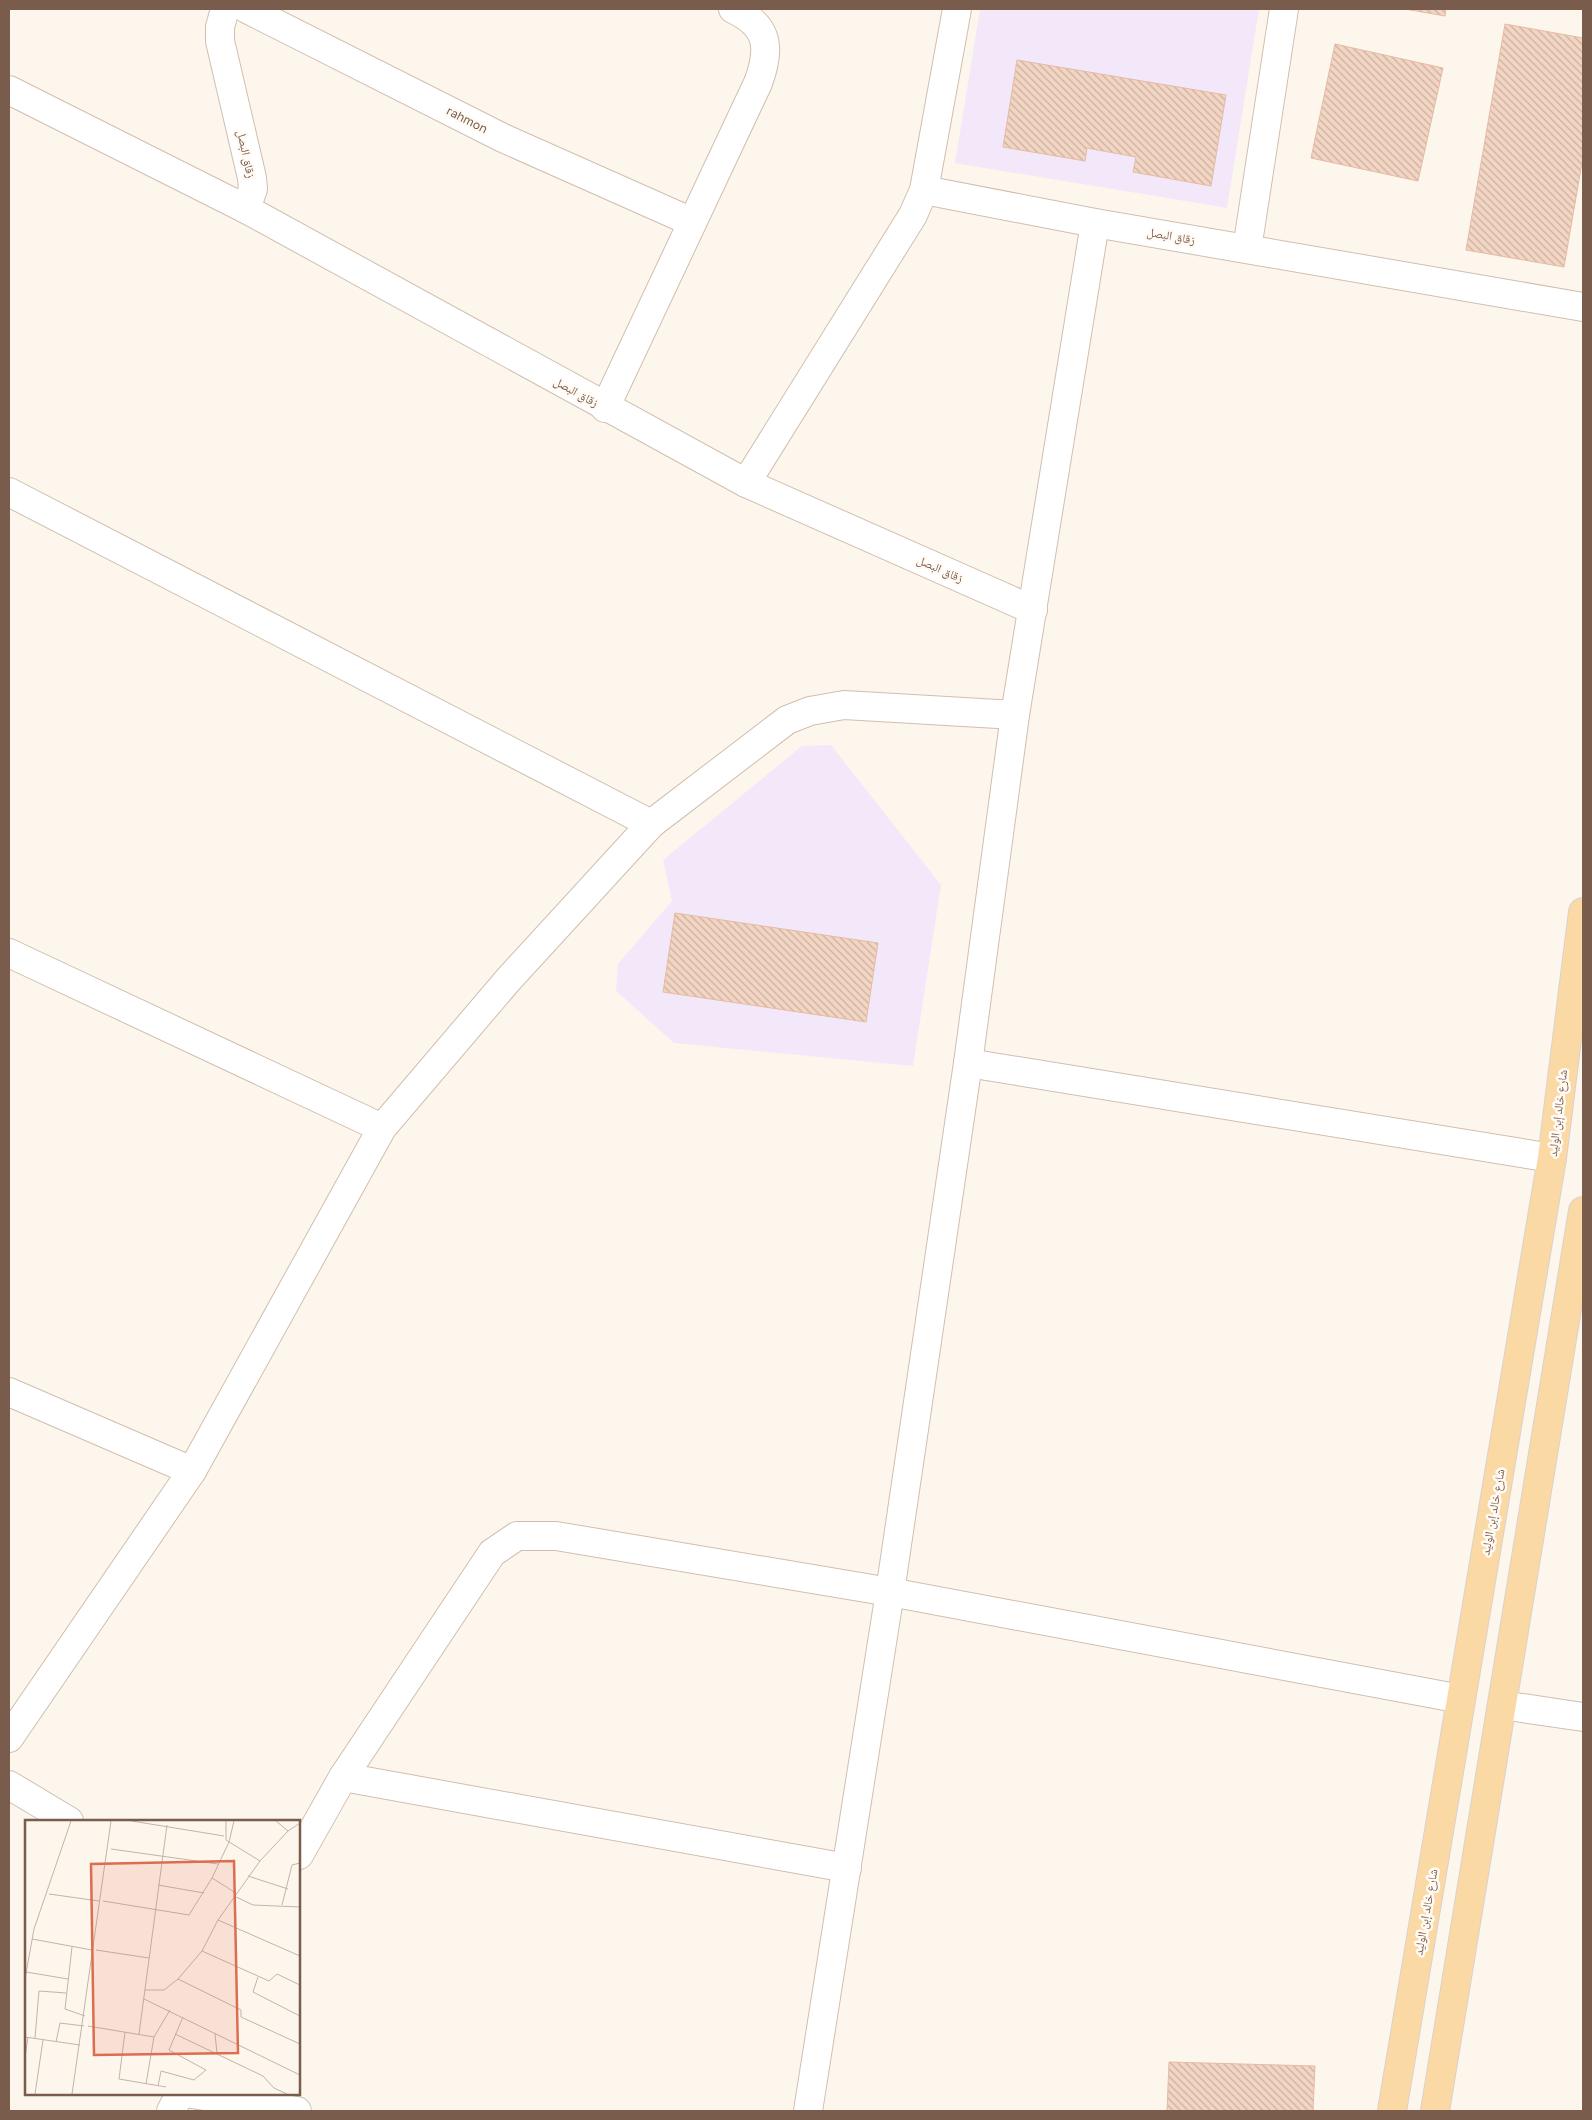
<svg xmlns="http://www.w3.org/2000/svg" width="1592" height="2120" viewBox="0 0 1592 2120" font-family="'Golos Text','Noto Naskh Arabic',sans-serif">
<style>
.education{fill:#f3e8fa}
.building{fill:url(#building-back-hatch);stroke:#e6bba3}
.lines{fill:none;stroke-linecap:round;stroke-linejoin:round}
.street-casing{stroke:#d1beb0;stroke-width:30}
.primary-casing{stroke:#dad1cd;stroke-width:30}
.street{stroke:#fff;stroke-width:28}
.primary{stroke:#fbd9a5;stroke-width:28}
.labels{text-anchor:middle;stroke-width:5;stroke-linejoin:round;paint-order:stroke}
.street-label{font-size:12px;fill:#7a5c4d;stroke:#fffaf3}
.inset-road{fill:none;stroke:#c5b3a7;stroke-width:1}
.view{fill:#dc6d51;fill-opacity:0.15;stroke:#dc6d51;stroke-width:2.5}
.inset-edge{fill:none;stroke:#7a5c4d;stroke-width:2.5}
</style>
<defs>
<pattern id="building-back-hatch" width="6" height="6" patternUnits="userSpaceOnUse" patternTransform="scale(1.25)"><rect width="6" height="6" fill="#f3d5c3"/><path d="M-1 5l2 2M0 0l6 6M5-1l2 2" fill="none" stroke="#cab0a1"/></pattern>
</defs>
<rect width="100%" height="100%" fill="#fdf6ec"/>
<g class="education">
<polygon points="980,9 1259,9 1227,208 955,163"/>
<polygon points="831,745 941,885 913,1066 674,1043 616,991 618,964 672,901 663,860 802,746"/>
</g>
<g class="building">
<polygon points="1405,9 1446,9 1445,16"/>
<polygon points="1505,24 1583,38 1583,157 1564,267 1466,250"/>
<polygon points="1335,44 1443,68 1418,181 1311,158"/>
<polygon points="1017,60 1226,95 1211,186 1133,172 1136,157 1087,148 1085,161 1003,147"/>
<polygon points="675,913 878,943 866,1022 663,992"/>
<polygon points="1169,2062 1315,2066 1313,2111 1167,2111"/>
</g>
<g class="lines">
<g class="street-casing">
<g id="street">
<polyline points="225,9 220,27 220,41 252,178 253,189 246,209"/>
<polyline points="247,9 503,138 692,222"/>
<polyline points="9,90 246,209 746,483 1033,610"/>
<polyline points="924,190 1095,223 1583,307"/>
<polyline points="1247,249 1284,9"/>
<path d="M605,408L758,83C771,48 769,26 733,9"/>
<polyline points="746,483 913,215 924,190 957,9"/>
<polyline points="9,492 651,824"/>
<polyline points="9,953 382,1128"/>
<polyline points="968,1063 1552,1158"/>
<polyline points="9,1392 192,1471"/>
<polyline points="1502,1705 1583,1717"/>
<polyline points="9,1738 192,1471 382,1128 508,980 651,824 787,720 810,711 844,705 1015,715"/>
<polyline points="343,1777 847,1868"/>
<polyline points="9,1785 69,1821"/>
<polyline points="299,1855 343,1777 492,1553 517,1536 556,1536 890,1592 1461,1699"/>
<polyline points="192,2094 297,2111"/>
<polyline points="171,2111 180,2094"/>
<polyline points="808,2111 890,1592 968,1063 1015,715 1095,223"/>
</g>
</g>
<g class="primary-casing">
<g id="primary">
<polyline points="1392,2111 1552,1158 1583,912"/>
<polyline points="1435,2111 1583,1211"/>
</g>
</g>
<use href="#street" class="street"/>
<use href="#primary" class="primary"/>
</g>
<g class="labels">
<g class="street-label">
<text transform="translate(467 120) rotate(27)" y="4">rahmon</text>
<text transform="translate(246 154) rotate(78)" y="4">زقاق البصل</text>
<text transform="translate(1171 236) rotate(10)" y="4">زقاق البصل</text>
<text transform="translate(576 392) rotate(29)" y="4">زقاق البصل</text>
<text transform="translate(940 569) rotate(24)" y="4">زقاق البصل</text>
<text transform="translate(1558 1113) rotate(-83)" y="4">شارع خالد إبن الوليد</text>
<text transform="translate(1493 1512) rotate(-80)" y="4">شارع خالد إبن الوليد</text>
<text transform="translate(1426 1912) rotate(-80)" y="4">شارع خالد إبن الوليد</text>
</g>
</g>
<g transform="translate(25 1820)">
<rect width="275" height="275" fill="#fdf6ec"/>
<path class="inset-road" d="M107,1L199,16M201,1V20L235,41M251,1L263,11M86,29L193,44M223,56L263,69M187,58L211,73M133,65L179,73M24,74L74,81M209,76L228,85L275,87M78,81L164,95L187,58L204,22L209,1M257,85L267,45L275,43M193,100L275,136M7,119L67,130M47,127L40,189L60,196M71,130L124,138M177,131L244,161L252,154L275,165M1,152L43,159M233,157L228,172L275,196M0,159L9,109L46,1M153,159L216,190V197L275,224M120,170H139L153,159L177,131L193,100L235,41L263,11L275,3M119,179L275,255M63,206L129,217M100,212L94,259L141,267M114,214L142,5M150,214L238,256L249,268L262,274M190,214L192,233M0,217L55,225M10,218L14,171L41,173M31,222L35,203L59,206M0,237L3,217M121,264L129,217L145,190M133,266L136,251L169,260L181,250L144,230L158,197M10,274L18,220M47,274L86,1"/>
<path class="view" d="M209,41L213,233L69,235L66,44Z"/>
<rect width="275" height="275" class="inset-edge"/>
</g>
<rect width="1592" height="2120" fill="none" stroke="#7a5c4d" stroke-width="20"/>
</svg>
